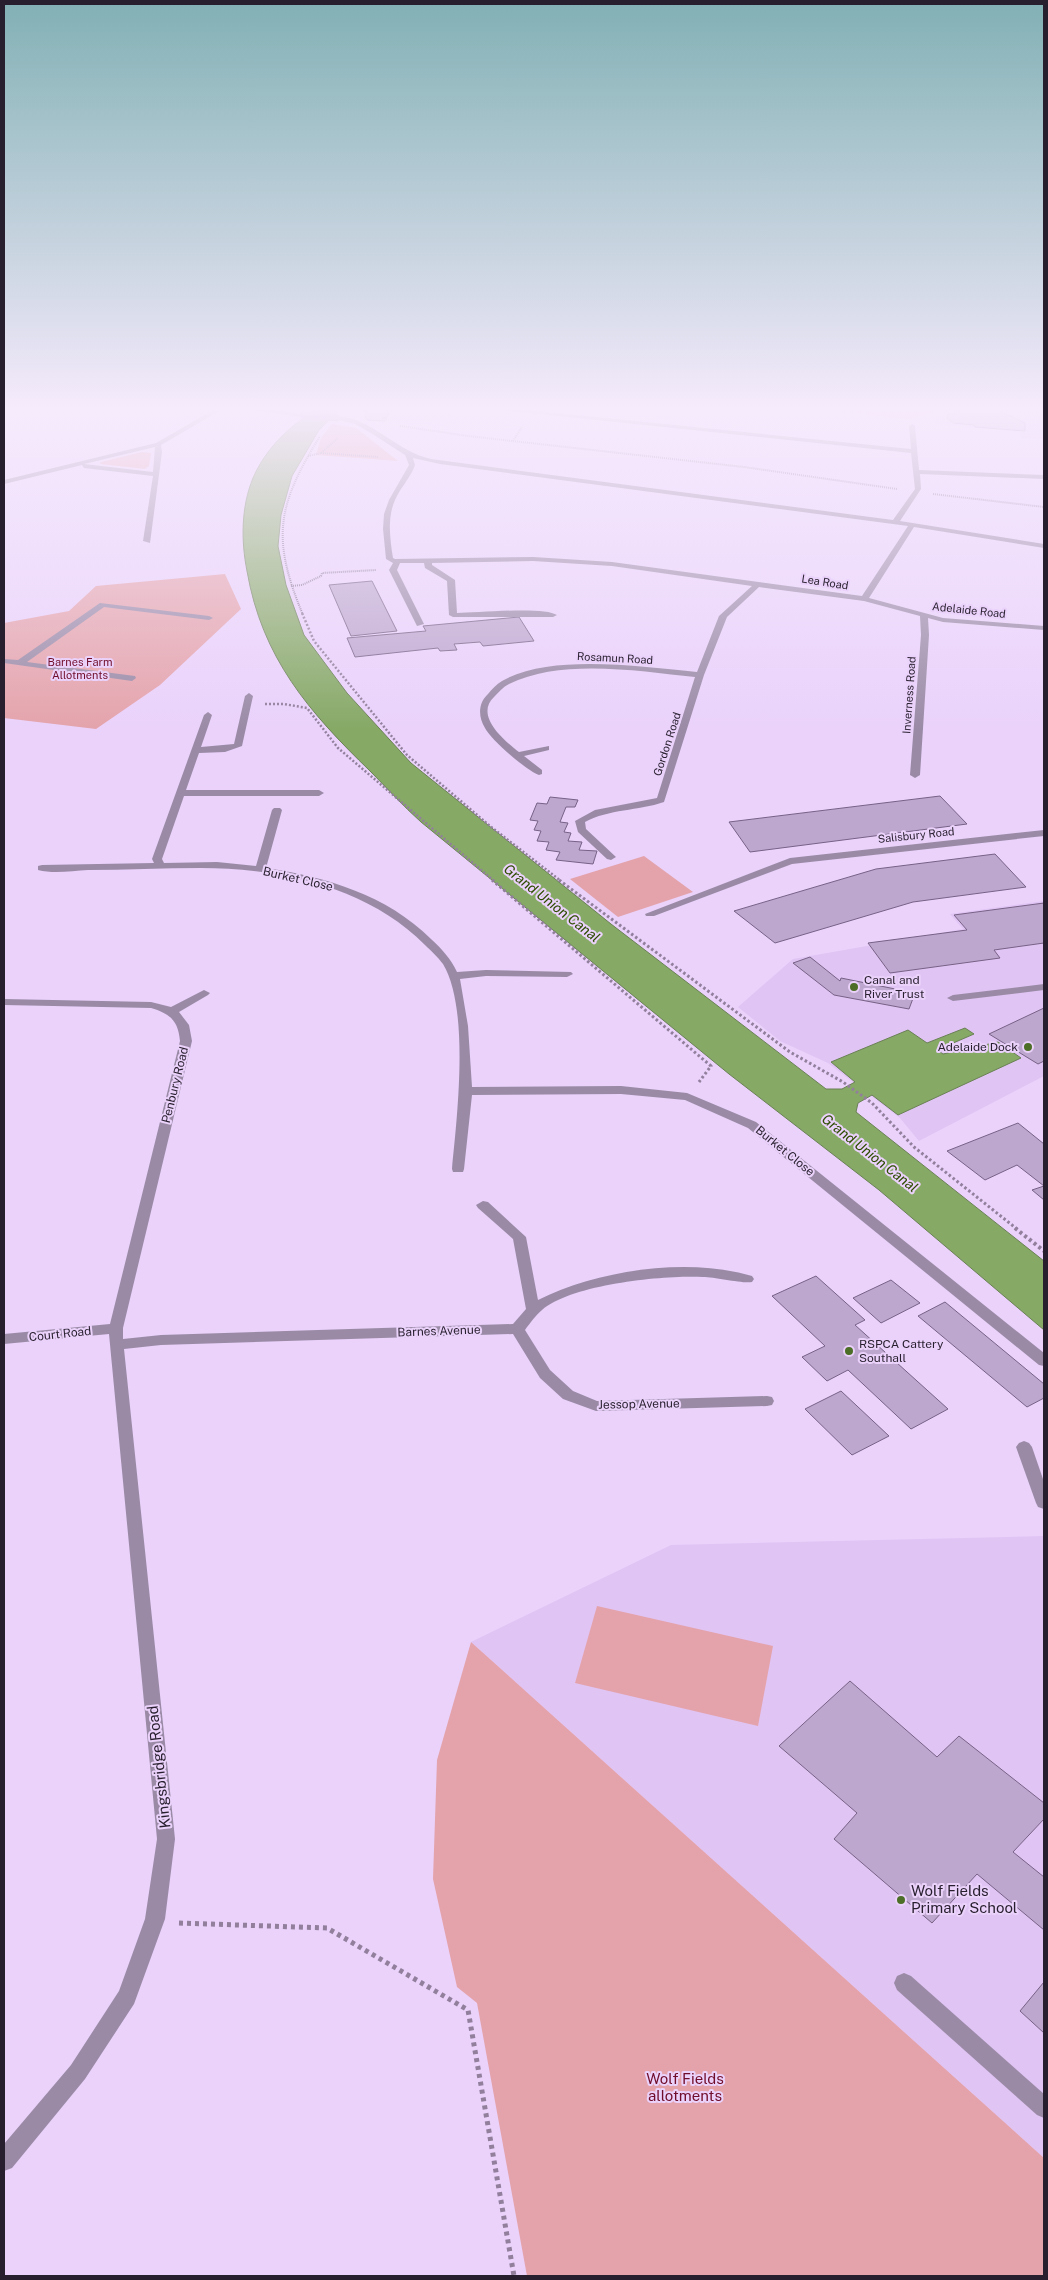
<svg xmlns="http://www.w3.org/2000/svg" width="1048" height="2280" viewBox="0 0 1048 2280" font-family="'Public Sans',sans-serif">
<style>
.built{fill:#e0c4f4}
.green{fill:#e4a3ab}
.water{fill:#86a966;stroke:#6a8055}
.building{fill:#bea7cf;stroke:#776286}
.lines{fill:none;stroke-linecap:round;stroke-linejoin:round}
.path-far4{stroke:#917f9c;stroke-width:2;stroke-dasharray:1 1;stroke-linecap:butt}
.path-far3{stroke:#917f9c;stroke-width:2.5;stroke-dasharray:2 2;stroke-linecap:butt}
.path-far2{stroke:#917f9c;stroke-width:3;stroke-dasharray:2.5 2.5;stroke-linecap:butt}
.path-far1{stroke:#917f9c;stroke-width:4;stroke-dasharray:3 3;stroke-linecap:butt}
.path{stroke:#917f9c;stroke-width:5;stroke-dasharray:4 4;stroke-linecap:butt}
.minor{fill:#9a8aa6;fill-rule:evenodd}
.minor-bridge{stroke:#9a8aa6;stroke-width:7}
.poi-dot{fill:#4c6e26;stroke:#ead2fb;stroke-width:2}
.labels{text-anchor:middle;stroke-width:4;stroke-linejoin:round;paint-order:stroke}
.far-street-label{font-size:11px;fill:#281f2e;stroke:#ead2fb}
.far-park-label{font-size:11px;fill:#700d2a;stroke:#ead2fb}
.street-label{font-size:12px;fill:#281f2e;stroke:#ead2fb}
.poi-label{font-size:12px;fill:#281f2e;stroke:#ead2fb;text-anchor:start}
.water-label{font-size:14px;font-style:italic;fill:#2e4d00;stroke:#ead2fb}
.near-street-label{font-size:15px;fill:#281f2e;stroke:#ead2fb}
.near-poi-label{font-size:15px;fill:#281f2e;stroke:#ead2fb;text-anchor:start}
.near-park-label{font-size:15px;fill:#700d2a;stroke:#ead2fb}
</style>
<rect width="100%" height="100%" fill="#ead2fb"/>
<g class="built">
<polygon points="366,410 454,410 448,419 380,423 364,421 361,415"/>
<polygon points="941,410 1044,410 1044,439 1021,438 1020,432 936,424 939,411"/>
<polygon points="1044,901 1044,1076 919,1141 900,1118 828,1063 780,1041 738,1007 793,959 963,929 950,914"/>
<polygon points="1044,1536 1044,2158 471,1642 671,1545"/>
</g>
<g class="green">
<polygon points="818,410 946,410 907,419"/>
<polygon points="332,424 356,428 398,461 316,455 321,438"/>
<polygon points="142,452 151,453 149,466 145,469 100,464 101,462"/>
<polygon points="225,574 241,609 160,685 96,729 4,718 4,623 69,611 96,586"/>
<polygon points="644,856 693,892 618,917 570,879"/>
<polygon points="597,1606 773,1646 758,1726 575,1683"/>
<polygon points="471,1642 1044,2158 1044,2276 527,2276 477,2003 457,1987 433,1879 437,1760"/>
</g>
<path class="water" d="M312,410H339L319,430L292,476L281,515L278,546L286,585L304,635L347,693L411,763L611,924L826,1089H842L855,1082L831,1062L908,1030L927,1043L965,1028L974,1034L937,1050L943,1054L998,1042L1021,1058L898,1115L872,1095L858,1103L856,1112L1044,1261V1330L879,1190L729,1074L421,822C403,806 387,788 370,771C309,712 262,658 247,571C241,541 241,507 253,478C261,459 276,440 292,427C299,421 306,417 312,410Z"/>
<g class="building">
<polygon points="364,410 393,410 387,417 382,418 387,419 385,421 367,420 365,416 368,412 363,412"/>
<polygon points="954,410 997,410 1025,423 1025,431 975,427 974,425 953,423 947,418 948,414 955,414"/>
<polygon points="372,581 397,631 351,636 329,585"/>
<polygon points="519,617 534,641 483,646 480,642 454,644 457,650 440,651 438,648 355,657 347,638 426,631 423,626"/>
<polygon points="940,796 967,824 750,852 729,822"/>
<polygon points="550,797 578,800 575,807 566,807 560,822 568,823 564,832 571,833 568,841 582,842 579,850 597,851 593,864 556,860 560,852 546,850 549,842 537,841 541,831 534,830 538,821 530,820 537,803 547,804"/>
<polygon points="995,854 1026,887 913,902 775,943 734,911 876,869"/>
<polygon points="1044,903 1044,943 994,950 1000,958 890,973 868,943 967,930 954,915"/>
<polygon points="810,957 840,981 841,978 915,993 909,1009 834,995 793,963"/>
<polygon points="1044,1008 1044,1061 1038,1064 989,1034"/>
<polygon points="1018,1123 1044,1144 1044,1200 1032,1190 1044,1186 1017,1165 985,1180 947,1151"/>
<polygon points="816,1276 865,1320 855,1325 948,1409 911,1429 848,1370 827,1381 802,1357 825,1346 772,1296"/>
<polygon points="891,1280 920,1303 881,1323 853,1298"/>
<polygon points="945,1302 1044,1384 1044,1398 1027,1407 918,1316"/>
<polygon points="841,1391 889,1436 852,1455 805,1409"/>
<polygon points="850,1681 937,1757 959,1736 1044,1803 1044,1819 1013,1852 1044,1877 1044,1930 977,1874 932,1923 834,1839 857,1813 779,1746"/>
<polygon points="1044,1982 1044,2033 1020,2011"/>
</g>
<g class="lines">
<g class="path-far4">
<polyline points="400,426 468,436 744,467 897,489"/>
<polyline points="513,441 522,427"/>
<polyline points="321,453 378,457"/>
<polyline points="308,456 321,453 338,438"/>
<polyline points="933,494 1044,507"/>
<polyline points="291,586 302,585 321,576 322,573 376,570"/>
<path d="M303,615C271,538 277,506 320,436"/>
</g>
<g class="path-far3">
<polyline points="302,613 314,641 407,755 490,826 561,881"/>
<polyline points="265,704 284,704 307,708 338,748 494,881"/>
</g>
<g class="path-far2">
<polyline points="492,880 711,1066 699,1082"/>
<polyline points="559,880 790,1052 843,1082 872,1103 914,1147 1017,1229"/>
</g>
<polyline class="path-far1" points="1015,1228 1044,1251"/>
<polyline class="path" points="179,1923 327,1928 468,2010 514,2276"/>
<g class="minor">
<path d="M213,410H221L161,445L162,452L150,543L143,541L153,476L84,468L82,465L4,484V480L156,443ZM155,447L153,472L84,464Z"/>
<polygon points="253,410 277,410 306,415 303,417"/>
<path d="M501,410H526L911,449L909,426L912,424L915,426L919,470L1044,475V479L920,474L921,489L900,521L1044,544V548L914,527L869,598L943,618L1044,626V630L943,622L928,618L929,635L920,775L915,778L910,775L921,635L920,616L864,601L759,587L727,617L704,675L664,802C638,811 609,809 585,822L586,829L616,857L611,860L607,859L578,832L575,821L595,810L657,798L695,677C639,671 561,658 509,684C503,687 499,692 494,697C474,716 505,741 519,752L549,746V750L524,756L542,770V774L539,775C527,771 491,740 485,728C478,717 478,703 488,694C492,689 497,684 502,681C551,653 642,667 697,672L719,616L752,586L612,566L533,561L432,563V565L455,580L457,613C477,613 544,606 557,615L553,617H453L449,615L447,581L425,568L424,563H400L397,570L424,624L417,626L389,570L393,563L386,559L383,529L384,514L389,500L409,465L405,455L371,433L355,424L335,419V417C368,414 396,452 431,459L893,520L915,489L911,453ZM413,458L440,464L908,526L862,596L612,562L533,557L395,559L393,558C390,539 387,518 395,500C400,489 408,480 413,470L415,465Z"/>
<polygon points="100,603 209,616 213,618 209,620 104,607 27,662 135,676 136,678 132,681 4,663 4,659 18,660"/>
<path d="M249,693L253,696L242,746L225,752L199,753L186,790H319L324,793L319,796H184L162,859L164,863L217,862L256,866L272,810L274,808H280L282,810L266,868C326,877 387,895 431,939C442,949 451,959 457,972L486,970L571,972L573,974L567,977L486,976L460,979L468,1026L472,1087L621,1086L687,1093L756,1122L1044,1353V1366L1039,1365L748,1128L685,1100L621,1094L472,1095L464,1169L463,1172H453L452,1169C457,1117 470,1009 443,964C438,957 430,950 425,945C368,887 279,868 201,868C163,868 125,870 88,870C72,871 53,874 38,870V866L42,865L154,863L152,859L204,715L208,712L212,715L201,747L234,744L245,696Z"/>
<polygon points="1044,830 1044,836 792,864 654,916 646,916 645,914 790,858"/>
<polygon points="1044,984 1044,990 953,1001 947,998 953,995"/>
<path d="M204,990L210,993L208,995L179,1012L189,1025L192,1041L123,1328V1339L161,1335L513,1324L526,1309L513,1239L478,1208L476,1205L483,1201L488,1202L526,1237L538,1300C598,1270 687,1257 752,1276L754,1279L752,1282C744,1284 715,1277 703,1277C664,1275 572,1284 542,1310C536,1315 530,1323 525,1330L550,1370L573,1391L597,1401L767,1396L772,1397L774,1401L772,1405L767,1406L596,1411L563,1399L540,1378L513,1334L161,1345L124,1349L175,1839L165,1919L134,2004L85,2079L12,2168L4,2171V2144L71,2065L119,1991L145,1919L157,1839L109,1334L4,1344V1334L110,1324L180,1041C178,1021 171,1014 151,1008L4,1005V999L151,1002L171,1007Z"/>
<polygon points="1024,1441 1029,1443 1032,1447 1044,1482 1044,1509 1038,1507 1036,1503 1016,1447 1019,1443"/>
<polygon points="904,1973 911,1976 1044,2094 1044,2118 1037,2115 897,1990 894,1983 897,1976"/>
</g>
<polyline class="minor-bridge" points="303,415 337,418"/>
</g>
<linearGradient id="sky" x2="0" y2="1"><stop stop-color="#81b0b4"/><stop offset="0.56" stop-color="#f6ebfd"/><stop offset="1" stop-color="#f6ebfd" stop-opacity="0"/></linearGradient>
<rect width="1048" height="730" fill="url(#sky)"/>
<g class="poi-dot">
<circle cx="854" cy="987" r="5"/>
<circle cx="1028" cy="1047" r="5"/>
<circle cx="849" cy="1351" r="5"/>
<circle cx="901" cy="1900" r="5"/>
</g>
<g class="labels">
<g class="far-street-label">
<text transform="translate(825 582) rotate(9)" y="4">Lea Road</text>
<text transform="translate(969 610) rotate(6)" y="4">Adelaide Road</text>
<text transform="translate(615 658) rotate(3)" y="4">Rosamun Road</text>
<text transform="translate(909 695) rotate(-86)" y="4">Inverness Road</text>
<text transform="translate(667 744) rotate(-72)" y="4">Gordon Road</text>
<text transform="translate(916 835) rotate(-6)" y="4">Salisbury Road</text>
</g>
<g class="far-park-label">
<text x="80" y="666">Barnes Farm<tspan x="80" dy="13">Allotments</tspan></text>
</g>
<g class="street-label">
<text transform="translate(298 879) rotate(13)" y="4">Burket Close</text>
<text transform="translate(175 1085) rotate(-76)" y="4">Penbury Road</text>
<text transform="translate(785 1151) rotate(39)" y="4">Burket Close</text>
<text transform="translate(439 1331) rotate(-2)" y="4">Barnes Avenue</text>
<text transform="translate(60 1334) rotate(-6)" y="4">Court Road</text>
<text transform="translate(639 1404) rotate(-1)" y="4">Jessop Avenue</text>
</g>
<g class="poi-label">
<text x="864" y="984">Canal and<tspan x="864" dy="14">River Trust</tspan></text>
<text x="1018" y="1051" text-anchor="end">Adelaide Dock</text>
<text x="859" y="1348">RSPCA Cattery<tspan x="859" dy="14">Southall</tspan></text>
</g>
<g class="water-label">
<text transform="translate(552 903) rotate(38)" y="5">Grand Union Canal</text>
<text transform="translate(870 1153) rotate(38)" y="5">Grand Union Canal</text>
</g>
<g class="near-street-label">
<text transform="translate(159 1767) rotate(-96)" y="5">Kingsbridge Road</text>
</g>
<g class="near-poi-label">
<text x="911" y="1896">Wolf Fields<tspan x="911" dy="17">Primary School</tspan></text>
</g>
<g class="near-park-label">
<text x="685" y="2084">Wolf Fields<tspan x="685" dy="17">allotments</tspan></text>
</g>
</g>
<rect width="1048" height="2280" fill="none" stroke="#281f2e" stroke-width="10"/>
</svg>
